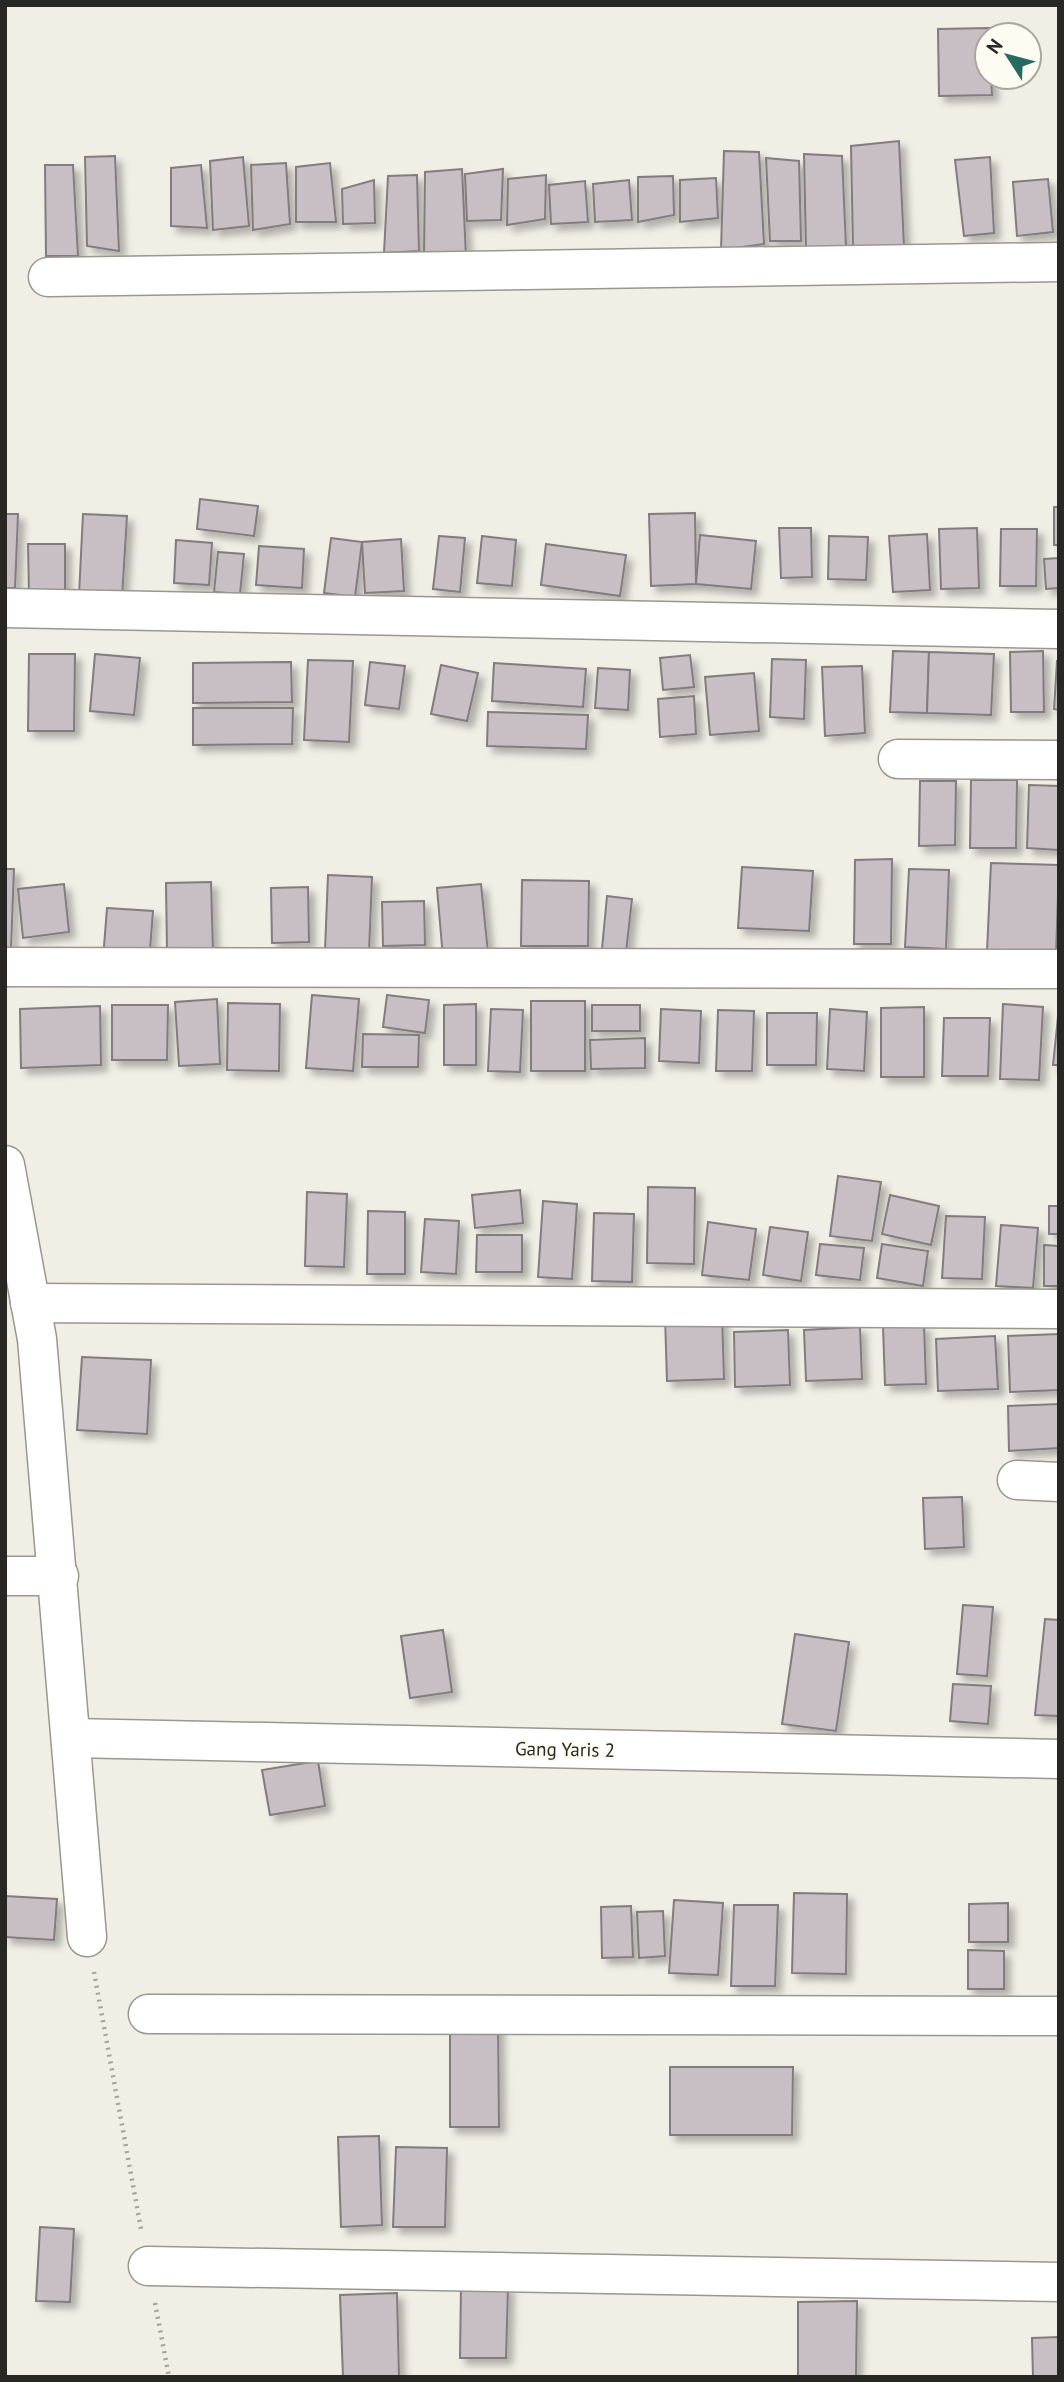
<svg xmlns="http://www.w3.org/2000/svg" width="1064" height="2382" viewBox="0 0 1064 2382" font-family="'PT Sans',sans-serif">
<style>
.building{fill:#c8bfc4;stroke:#837b7f;stroke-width:2;filter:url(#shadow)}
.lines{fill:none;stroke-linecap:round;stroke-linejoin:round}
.minor-casing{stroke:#9a978f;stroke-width:41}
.path{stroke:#a4a39c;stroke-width:4.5;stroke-dasharray:2 5;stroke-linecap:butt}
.minor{stroke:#fff;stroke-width:38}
.labels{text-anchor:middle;stroke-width:5;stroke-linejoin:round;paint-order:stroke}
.street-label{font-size:19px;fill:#282724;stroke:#fefbf2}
</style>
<defs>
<filter id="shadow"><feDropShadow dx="6" dy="6" stdDeviation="3.5" flood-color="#0004"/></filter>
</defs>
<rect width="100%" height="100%" fill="#f0eee5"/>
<g class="building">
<polygon points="990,28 990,35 987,35 987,77 991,77 992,95 939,96 938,29"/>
<polygon points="899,141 904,246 853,247 851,146"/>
<polygon points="724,151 759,152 764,244 721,250"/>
<polygon points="804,154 842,156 846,247 806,248"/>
<polygon points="115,156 119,251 87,246 85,157"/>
<polygon points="243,157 249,226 213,230 210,161"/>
<polygon points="990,157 994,233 964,236 955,160"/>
<polygon points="766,158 799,161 801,241 770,241"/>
<polygon points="286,163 290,224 253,230 251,165"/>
<polygon points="330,163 336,222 296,222 296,167"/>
<polygon points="45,165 73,165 78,256 46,256"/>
<polygon points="201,165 207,228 171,226 171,168"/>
<polygon points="462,169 466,258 424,256 425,172"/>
<polygon points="503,169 501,220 467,221 465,174"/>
<polygon points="417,175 419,251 384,253 388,176"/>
<polygon points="546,175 545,219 507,225 508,179"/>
<polygon points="673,176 674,215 638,222 638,177"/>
<polygon points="716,178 718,218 680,222 680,180"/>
<polygon points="1048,179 1053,232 1017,236 1013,182"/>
<polygon points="374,180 375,223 343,224 342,189"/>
<polygon points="629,180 632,220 595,222 593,184"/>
<polygon points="585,181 588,222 551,224 549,185"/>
<polygon points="200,499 258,506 254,536 197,529"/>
<rect x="1054" y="507" width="5" height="38"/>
<polygon points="695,513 696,584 651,586 649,514"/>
<polygon points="5,514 18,514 15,588 5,588"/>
<polygon points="83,514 127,516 122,597 79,595"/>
<polygon points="779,528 811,528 812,577 781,578"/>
<polygon points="977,528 979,588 941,589 939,529"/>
<polygon points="1001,529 1037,529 1036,586 1000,586"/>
<polygon points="927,534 930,590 893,592 889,536"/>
<polygon points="700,535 756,541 751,589 696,584"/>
<polygon points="439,536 465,538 460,592 433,589"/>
<polygon points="482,536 516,540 512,586 477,583"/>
<polygon points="829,536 868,537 866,580 828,579"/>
<polygon points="331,538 362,542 355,597 324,593"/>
<polygon points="401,539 404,591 365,593 362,542"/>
<polygon points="176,540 212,543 209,585 174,583"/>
<polygon points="28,544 65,544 65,595 29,596"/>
<polygon points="546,544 626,555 620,596 541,585"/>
<polygon points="259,546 304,549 302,588 256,585"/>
<polygon points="218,552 244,554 240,594 214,592"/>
<polygon points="1059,558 1059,588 1046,589 1044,559"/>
<polygon points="893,651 929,652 927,713 890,712"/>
<polygon points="1043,651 1044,712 1011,712 1010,652"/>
<polygon points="929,652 994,654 991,715 927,713"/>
<polygon points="29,654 75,654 74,731 28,731"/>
<polygon points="95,654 140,658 134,715 90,711"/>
<polygon points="690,655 694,687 663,690 660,658"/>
<polygon points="772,659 806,660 804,719 770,717"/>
<polygon points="308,660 353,661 349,742 304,740"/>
<polygon points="1057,661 1059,661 1059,710 1054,709"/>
<polygon points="291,662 292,702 193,703 193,663"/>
<polygon points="370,662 405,666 399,709 365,705"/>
<polygon points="494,663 586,669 583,707 492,701"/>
<polygon points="441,665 478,673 467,721 431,714"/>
<polygon points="862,666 865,733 825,736 822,667"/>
<polygon points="598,668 630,670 628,710 595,708"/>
<polygon points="754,673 759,731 710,735 705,677"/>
<polygon points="694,696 696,734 660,737 658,699"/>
<polygon points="193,708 293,708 292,744 193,745"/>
<polygon points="488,712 588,715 586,749 487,746"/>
<polygon points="971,780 1017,780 1016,848 970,848"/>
<polygon points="920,781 956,781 955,845 919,846"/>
<polygon points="1029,785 1059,786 1059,850 1027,848"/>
<polygon points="892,859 891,944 854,944 855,860"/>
<polygon points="991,863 1059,865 1056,955 987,952"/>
<polygon points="742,867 813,871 809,931 738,928"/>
<polygon points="5,869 14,869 11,948 5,948"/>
<polygon points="909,869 949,870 946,949 905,947"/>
<polygon points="328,875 372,877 369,952 325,950"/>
<polygon points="522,880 589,881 588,946 521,946"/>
<polygon points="211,882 213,952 167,953 166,883"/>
<polygon points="64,884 69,932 23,938 18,889"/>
<polygon points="481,884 488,953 443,958 437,888"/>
<polygon points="308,887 309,942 272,943 271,888"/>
<polygon points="607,896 632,899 626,952 602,949"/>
<polygon points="424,901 425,945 383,946 382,902"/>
<polygon points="107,908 153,911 149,962 103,959"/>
<polygon points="312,995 359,999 353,1071 306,1068"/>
<polygon points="387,995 429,1000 425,1033 383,1027"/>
<polygon points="217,999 220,1064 179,1066 175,1002"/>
<rect x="531" y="1001" width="54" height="70"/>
<polygon points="228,1003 280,1004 279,1071 227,1070"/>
<polygon points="476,1004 476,1065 444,1065 444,1005"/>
<polygon points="1003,1004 1043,1007 1039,1080 1000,1079"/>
<polygon points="112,1005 168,1005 167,1060 112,1060"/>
<rect x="592" y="1005" width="48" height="26"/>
<polygon points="100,1006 101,1065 21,1068 20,1009"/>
<polygon points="924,1007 924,1077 881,1077 881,1008"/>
<polygon points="1059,1007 1059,1065 1053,1065"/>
<polygon points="491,1009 523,1010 520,1072 488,1071"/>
<polygon points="661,1009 701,1011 699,1063 659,1061"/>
<polygon points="830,1009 867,1012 864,1071 827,1069"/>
<polygon points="718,1010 754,1011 752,1071 716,1071"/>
<polygon points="767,1013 817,1013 816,1065 767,1065"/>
<polygon points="944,1018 990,1018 988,1076 942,1076"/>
<polygon points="363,1034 419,1035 418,1067 362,1067"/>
<polygon points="645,1038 645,1068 591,1069 590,1040"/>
<polygon points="838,1176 881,1182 872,1241 830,1236"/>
<polygon points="648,1187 695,1188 694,1264 647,1263"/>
<polygon points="520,1190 523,1223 475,1228 472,1195"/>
<polygon points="307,1192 347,1194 344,1267 305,1266"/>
<polygon points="890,1195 939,1206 931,1245 882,1234"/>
<polygon points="543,1201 577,1204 572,1279 538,1277"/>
<rect x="1049" y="1206" width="10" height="28"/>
<polygon points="368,1211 405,1212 405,1274 367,1274"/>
<polygon points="594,1213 634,1214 632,1282 592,1281"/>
<polygon points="946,1216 985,1217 982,1279 942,1278"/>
<polygon points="425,1219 459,1221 456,1274 421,1272"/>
<polygon points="708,1222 756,1229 749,1280 702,1275"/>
<polygon points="1001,1225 1038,1228 1033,1288 996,1286"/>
<polygon points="770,1227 808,1232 801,1281 763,1275"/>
<polygon points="477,1235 522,1235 522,1272 476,1272"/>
<polygon points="820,1244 864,1248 860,1280 816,1275"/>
<polygon points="882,1244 928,1251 923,1286 877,1278"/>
<polygon points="1044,1245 1059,1246 1059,1286 1044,1286"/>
<polygon points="722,1315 724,1379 667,1381 665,1317"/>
<polygon points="924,1325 926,1384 885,1385 883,1326"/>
<polygon points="860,1327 862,1379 806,1381 804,1330"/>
<polygon points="788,1330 790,1385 735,1387 734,1332"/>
<polygon points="1059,1334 1059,1390 1010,1392 1008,1336"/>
<polygon points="995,1336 998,1389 938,1391 936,1339"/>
<polygon points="82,1357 151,1360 147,1434 77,1430"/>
<polygon points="1059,1404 1059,1448 1009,1451 1008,1406"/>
<polygon points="962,1497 964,1547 925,1549 923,1498"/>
<polygon points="963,1605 993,1607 987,1676 957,1674"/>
<polygon points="1045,1619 1059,1620 1059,1716 1035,1715"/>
<polygon points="443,1630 452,1692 410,1698 401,1636"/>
<polygon points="795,1634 849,1642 836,1731 782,1724"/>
<polygon points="953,1684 991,1686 988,1724 950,1721"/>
<polygon points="318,1761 325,1806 270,1815 262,1770"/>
<polygon points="794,1893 847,1894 846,1974 792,1973"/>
<polygon points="5,1896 57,1899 54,1940 5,1937"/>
<polygon points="674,1900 723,1903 718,1975 669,1973"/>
<polygon points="1008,1903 1008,1942 969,1942 969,1904"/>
<polygon points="734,1905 778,1905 775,1986 731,1986"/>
<polygon points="631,1906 633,1957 602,1958 601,1907"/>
<polygon points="663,1911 665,1956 639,1958 637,1912"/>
<polygon points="968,1950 1004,1951 1004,1989 968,1989"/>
<polygon points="450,2024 498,2024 499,2127 450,2127"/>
<polygon points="670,2067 793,2067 792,2135 670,2135"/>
<polygon points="379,2136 382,2225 341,2227 338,2137"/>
<polygon points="396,2147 447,2148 445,2227 393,2227"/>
<polygon points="40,2227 74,2229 70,2302 36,2301"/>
<polygon points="461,2286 508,2286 506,2358 460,2358"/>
<polygon points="397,2293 399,2377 343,2377 340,2295"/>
<polygon points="857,2301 856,2377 798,2377 798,2302"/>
<polygon points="1059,2337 1059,2377 1033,2377 1032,2338"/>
</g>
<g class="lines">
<g class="minor-casing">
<g id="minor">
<polyline points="48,277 1059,262"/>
<polyline points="5,608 1059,629"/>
<polyline points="898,759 1059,760"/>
<polyline points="5,967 1059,969"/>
<polyline points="5,1165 37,1339 87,1937"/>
<polyline points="30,1303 1059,1309"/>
<polyline points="1017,1480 1059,1482"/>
<polyline points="5,1576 59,1576"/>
<polyline points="72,1738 1059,1759"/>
<polyline points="148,2014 1059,2016"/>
<polyline points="148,2266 1059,2282"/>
</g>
</g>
<g class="path">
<polyline points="94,1972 141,2229"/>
<polyline points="155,2303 169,2377"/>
</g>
<use href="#minor" class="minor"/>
</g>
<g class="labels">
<g class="street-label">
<text transform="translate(565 1749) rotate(1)" y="7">Gang Yaris 2</text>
</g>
</g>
<rect width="1064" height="2382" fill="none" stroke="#282724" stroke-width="14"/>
<g transform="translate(1008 56) rotate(306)"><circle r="33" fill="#fefbf2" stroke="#a8a6a0" stroke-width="2"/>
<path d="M0-5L12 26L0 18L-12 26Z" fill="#266b5e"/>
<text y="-10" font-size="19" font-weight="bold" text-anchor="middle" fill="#282724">N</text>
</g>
</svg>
